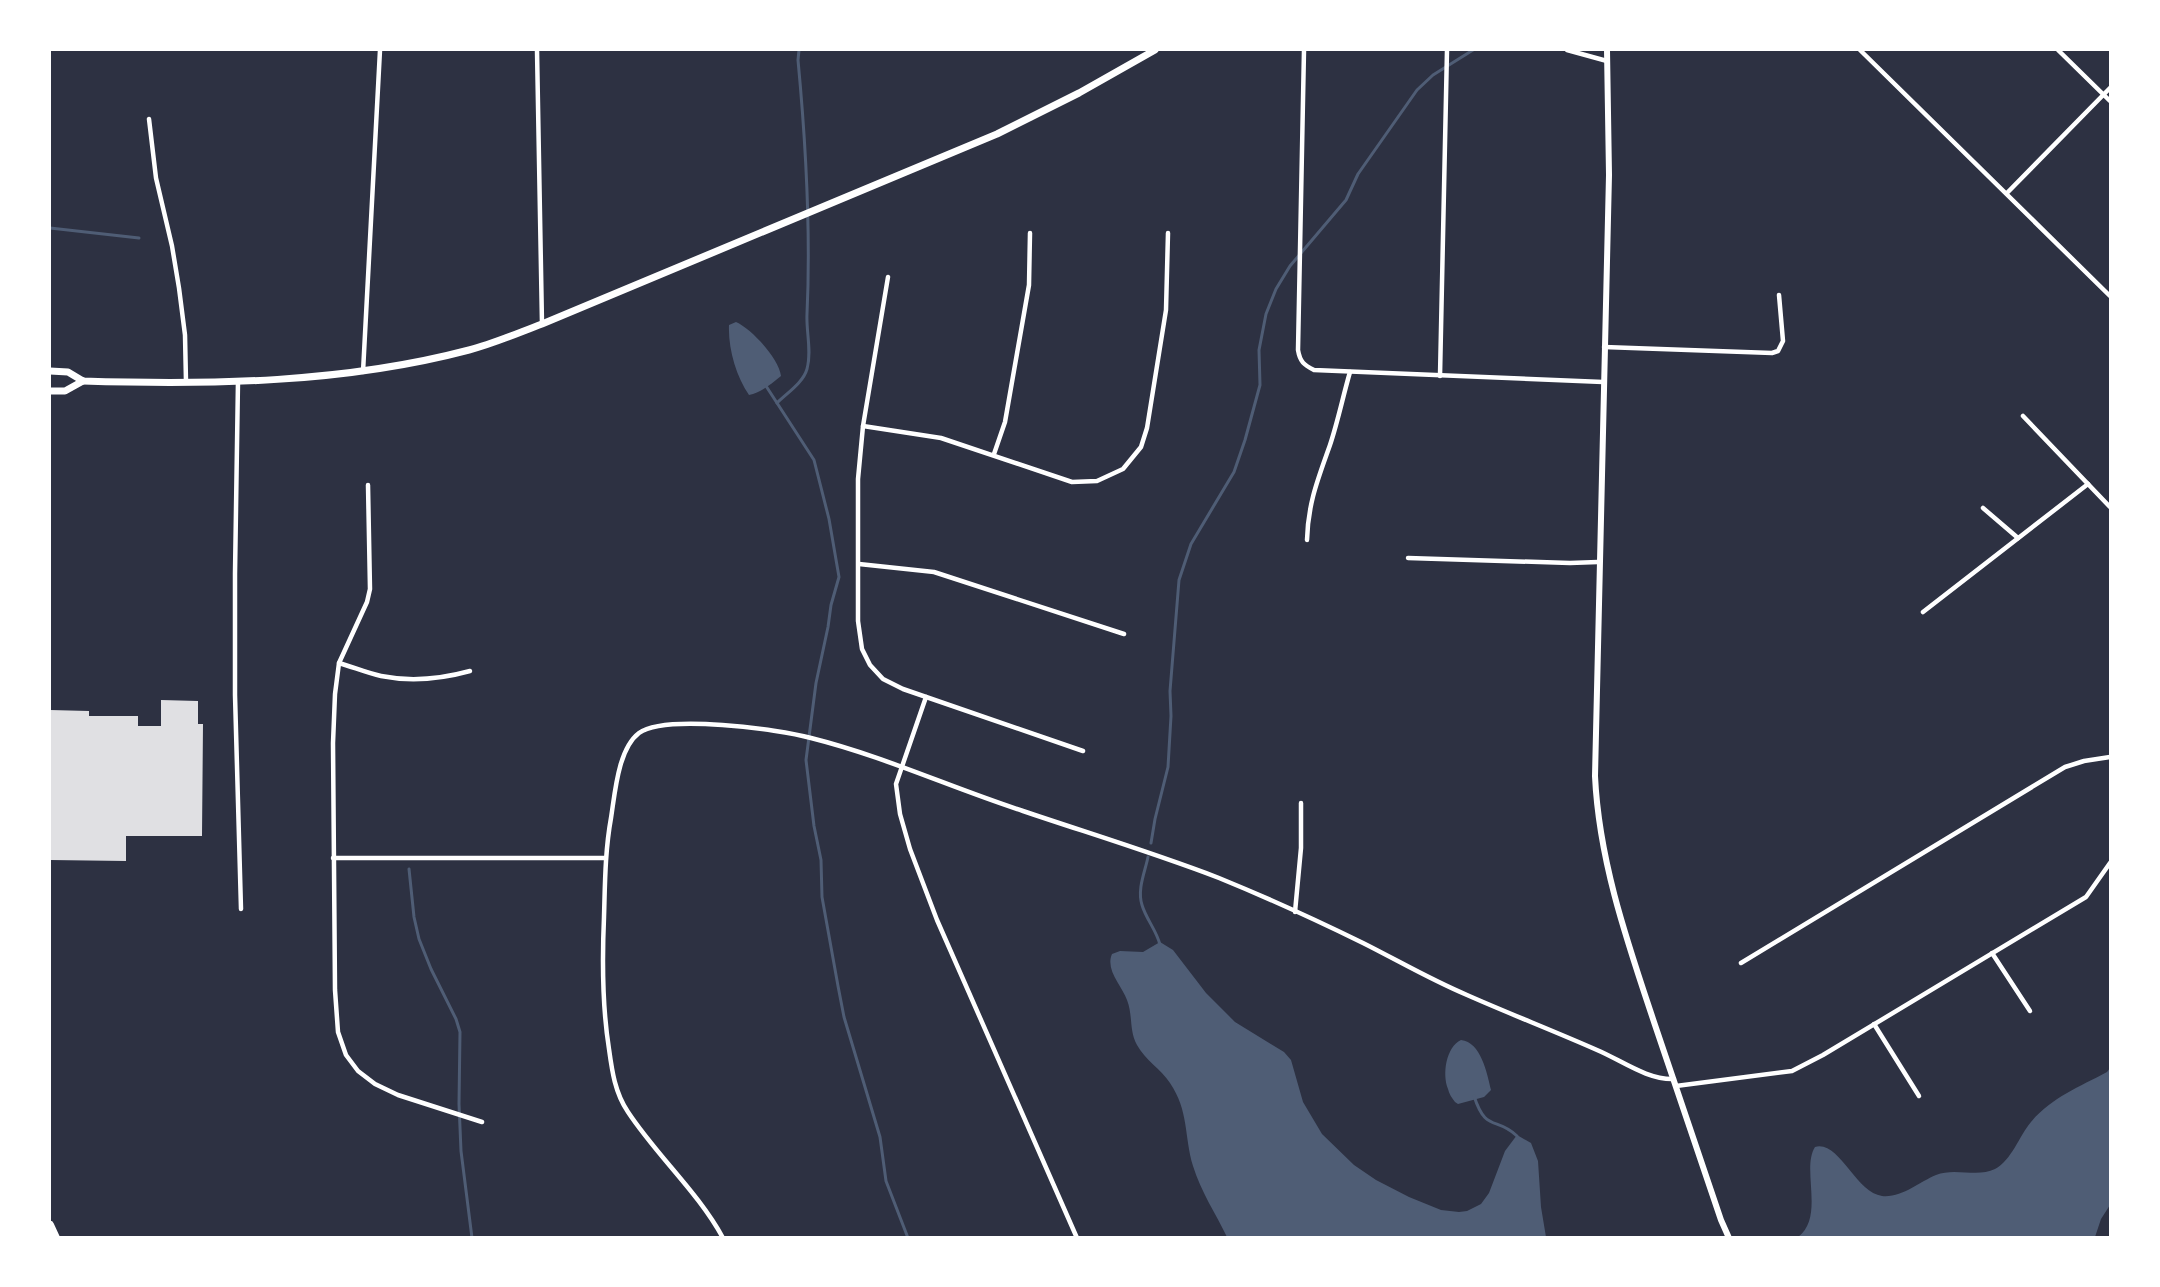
<svg xmlns="http://www.w3.org/2000/svg" width="2160" height="1287" viewBox="0 0 2160 1287" font-family="'PT Sans Narrow',sans-serif">
<style>
.water{fill:#4f5d75}
.lines{fill:none;stroke-linecap:round;stroke-linejoin:round}
.stream{stroke:#4f5d75;stroke-width:3}
.building{fill:#e0e0e3}
.minor{stroke:#fff;stroke-width:4.5}
.tertiary{stroke:#fff;stroke-width:6}
.secondary{stroke:#fff;stroke-width:7}
.motorway{stroke:#fff;stroke-width:8}
</style>
<rect width="100%" height="100%" fill="#2d3142"/>
<g class="water">
<path d="M736,322C752,329 779,359 781,376C771,384 762,392 749,395C736,376 728,348 729,325Z"/>
<path d="M1160,942L1173,950L1206,993L1235,1022L1284,1052L1291,1060L1303,1102L1322,1134L1354,1165L1376,1180L1409,1197L1441,1210L1459,1212L1467,1211L1481,1204L1489,1193L1505,1151L1517,1135L1531,1143L1538,1161L1541,1207L1546,1237H1227C1216,1214 1201,1192 1193,1166C1184,1136 1189,1111 1170,1083C1161,1069 1145,1060 1137,1045C1129,1031 1133,1015 1127,1000C1122,986 1105,970 1112,954L1120,951L1143,952Z"/>
<path d="M1461,1040C1481,1042 1487,1073 1491,1090L1484,1097L1458,1104L1455,1102C1452,1098 1449,1094 1448,1089C1442,1074 1446,1047 1461,1040Z"/>
<path d="M2110,1068V1205L2101,1219L2095,1237H1798C1825,1217 1801,1169 1815,1147C1839,1140 1856,1193 1882,1196C1902,1198 1919,1182 1936,1175C1955,1167 1977,1178 1995,1169C2012,1160 2019,1136 2031,1122C2051,1098 2079,1087 2107,1072Z"/>
</g>
<g class="lines">
<g class="stream">
<polyline points="50,228 139,238"/>
<polyline points="766,386 814,460 829,519 839,577 831,605 828,627 816,683 806,760 814,826 821,860 822,897 838,986 844,1017 880,1137 886,1181 908,1238"/>
<path d="M777,403C787,393 803,383 807,369C812,351 806,332 807,314C811,229 806,145 798,60L799,50"/>
<polyline points="1151,843 1155,819 1168,767 1171,716 1170,691 1179,580 1191,544 1225,487 1234,472 1245,440 1260,385 1259,350 1266,314 1276,289 1290,266 1346,200 1358,174 1417,90 1433,75 1473,50"/>
<path d="M1148,857C1145,872 1137,889 1142,905C1146,919 1157,931 1160,945"/>
<polyline points="409,869 414,917 419,939 431,969 456,1019 460,1032 459,1104 461,1151 472,1238"/>
<path d="M1474,1096C1486,1133 1496,1116 1517,1136"/>
</g>
</g>
<polygon class="building" points="161,700 198,701 198,724 203,724 202,836 126,836 126,861 50,860 50,710 89,711 89,716 138,716 138,726 161,726"/>
<g class="lines">
<g class="minor">
<polyline points="537,50 542,324"/>
<path d="M1304,50L1298,350C1300,362 1304,365 1314,370L1603,382"/>
<polyline points="1567,50 1607,61"/>
<polyline points="1860,50 2110,296"/>
<polyline points="2058,50 2110,101"/>
<polyline points="149,119 156,178 172,246 179,288 185,335 186,382"/>
<polyline points="2007,193 2110,88"/>
<polyline points="888,277 863,426 858,479 858,621 862,649 870,665 883,679 903,689 1083,751"/>
<polyline points="1604,347 1772,353 1778,351 1783,341 1779,295"/>
<polyline points="363,372 380,50"/>
<polyline points="1440,376 1447,50"/>
<polyline points="238,381 235,574 235,695 241,909"/>
<polyline points="2023,416 2110,507"/>
<polyline points="863,426 941,438 1072,482 1097,481 1123,469 1141,447 1147,428 1166,310 1168,233"/>
<polyline points="994,454 1005,422 1029,285 1030,233"/>
<polyline points="368,485 370,589 367,602 339,663 335,694 333,743 335,990 338,1032 346,1055 358,1071 375,1084 398,1095 482,1122"/>
<polyline points="1983,508 2018,538"/>
<path d="M1307,540C1308,503 1318,479 1330,445C1338,421 1343,396 1350,372"/>
<polyline points="1408,558 1570,563 1598,562"/>
<polyline points="859,564 934,572 1124,634"/>
<polyline points="1923,612 2088,484"/>
<path d="M339,663C353,667 367,673 381,676C411,682 441,679 470,671"/>
<polyline points="926,697 896,784 900,814 910,849 937,920 1077,1238"/>
<polyline points="333,858 605,858"/>
<polyline points="1295,912 1301,848 1301,803"/>
<polyline points="1992,953 2030,1011"/>
<polyline points="1741,963 2065,767 2084,761 2110,757"/>
<polyline points="1874,1024 1919,1096"/>
<polyline points="1676,1086 1792,1071 1823,1055 2086,897 2110,863"/>
<path d="M723,1238C698,1192 657,1156 628,1112C615,1093 612,1071 609,1049C602,1005 602,962 604,917C605,884 605,851 611,818C615,793 618,749 639,733C665,714 778,729 811,738C883,756 952,788 1023,811C1088,833 1154,853 1219,878C1268,898 1316,920 1363,943C1397,960 1431,980 1467,995C1510,1014 1554,1031 1597,1050C1621,1060 1647,1080 1674,1079"/>
</g>
<path class="tertiary" d="M1607,50L1609,175L1595,776C1599,862 1628,944 1655,1025C1677,1090 1699,1155 1721,1220L1729,1238"/>
<g class="secondary">
<path d="M50,371L68,372L83,381C212,385 344,383 469,350C493,344 518,333 542,324L997,134L1079,93L1155,50"/>
<polyline points="50,391 65,391 83,381"/>
</g>
<polyline class="motorway" points="50,1225 56,1238"/>
</g>
<rect width="2160" height="1287" fill="none" stroke="#ffffff" stroke-width="102"/>
</svg>
